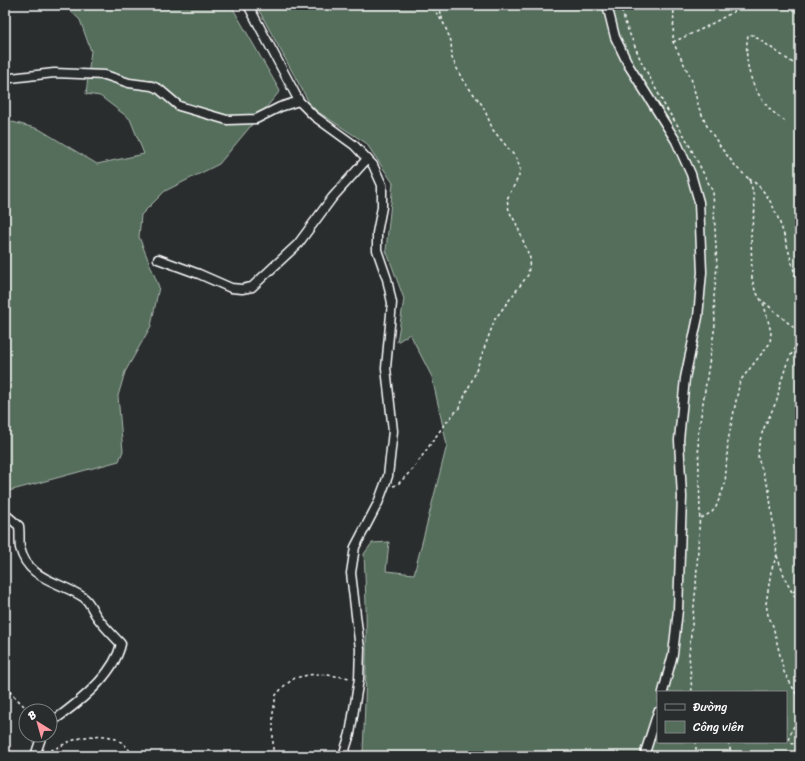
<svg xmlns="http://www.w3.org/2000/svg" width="805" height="761" viewBox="0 0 805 761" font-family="Sriracha,sans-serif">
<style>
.green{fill:#556e5c;stroke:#aab6ae;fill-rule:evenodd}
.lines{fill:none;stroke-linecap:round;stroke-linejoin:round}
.minor-casing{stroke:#fff;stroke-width:11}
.path{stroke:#fff;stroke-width:1.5;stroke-dasharray:3 3;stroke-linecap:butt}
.minor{stroke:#2a2d2e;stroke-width:8}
</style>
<rect width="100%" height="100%" fill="#2a2d2e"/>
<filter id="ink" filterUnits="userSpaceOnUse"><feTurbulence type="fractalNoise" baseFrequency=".025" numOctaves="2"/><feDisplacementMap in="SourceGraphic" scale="8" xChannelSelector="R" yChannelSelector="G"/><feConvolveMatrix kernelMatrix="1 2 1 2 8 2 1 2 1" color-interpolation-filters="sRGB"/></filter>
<g filter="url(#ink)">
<g class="green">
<polygon points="64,5 231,5 280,91 219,164 165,191 141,215 139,237 159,287 151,326 125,372 118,396 123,451 119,461 5,492 5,120 39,129 97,164 144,154 130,119 100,96 86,94 91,51 80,20"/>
<path d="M256,5H800V756H360L363,752C366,686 368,620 364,554L372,543L389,542L386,571L414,574L447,445L432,377L410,334L397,342L404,299L386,250L393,183L366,143L312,108ZM658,692H786V742H658Z"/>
</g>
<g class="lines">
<g class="minor-casing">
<g id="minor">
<polyline points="248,5 299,101 314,116 354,145 373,165 382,185 382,207 377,233 377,250 387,279 392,303 386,368 393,431 388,476 378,503 355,547 351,573 360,649 359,679 350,734 343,756"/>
<polyline points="607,5 615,37 629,66 676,141 691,174 699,202 702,272 698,317 685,378 679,440 682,497 678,610 673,654 663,692"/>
<polyline points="5,77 11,78 54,73 105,75 129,83 152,86 159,89 179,106 227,120 256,119 280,107 299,101"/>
<polyline points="158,259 199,274 231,288 242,289 252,287 298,244 332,198 367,159"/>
<path d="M5,514L19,526C20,533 19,541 20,548C28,580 59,581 83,597C89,601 91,607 95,614C102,625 112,634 121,644C114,676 76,705 50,723"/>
<polyline points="35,756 42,735"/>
<polyline points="644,756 658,712"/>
</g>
</g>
<g class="path">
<polyline points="439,5 443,22"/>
<polyline points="620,5 626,25 641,61 666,108 684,135 713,192 717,266 714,296 715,325 698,435 700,511 696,586 689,654 692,692"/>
<polyline points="674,5 673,42 691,78 699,108 707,126 722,149 737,168 749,179 753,191 755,209 751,232 752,279 755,290 764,305 771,332 770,343 740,381 728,441 725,484 716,507 712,512 700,519"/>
<polyline points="673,42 702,29 746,5"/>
<path d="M785,121C756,103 742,69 748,35H753L800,68"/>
<path d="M749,179C781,196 788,258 800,290"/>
<polyline points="764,302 800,333"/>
<polyline points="800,337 787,363 780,385 777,400 763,430 759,444 758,458 769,490 777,555 771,571 766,604 768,615 773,626 784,672 797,695 799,704 798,716 789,738 791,743 800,747"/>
<polyline points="393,486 397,485 413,469 444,425 459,408 474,376 495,319 528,275 530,258 516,223 509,211 507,199 519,176 520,169 517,159 493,130 483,106 462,79 452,58 451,41 444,24 431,5"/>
<polyline points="777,556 786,581 800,607"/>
<polyline points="793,592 800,587"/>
<polyline points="5,687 29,711"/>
<polyline points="728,742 732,756"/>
<path d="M45,752C54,750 62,745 71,741C94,733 120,731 133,756"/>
<polyline points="273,756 273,713 276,695 284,686 295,678 308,675 319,674 351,678"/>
<polyline points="696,756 696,742"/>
</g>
<use href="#minor" class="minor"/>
</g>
</g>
<rect width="805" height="761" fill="none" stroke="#2a2d2e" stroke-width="20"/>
<rect x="10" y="10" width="785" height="741" fill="none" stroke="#fff" stroke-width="1.5" filter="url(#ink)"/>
<rect x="657" y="691" width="130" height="52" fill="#2a2d2e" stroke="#7f8182"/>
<rect x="665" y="704" width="20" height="6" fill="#2a2d2e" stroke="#7f8182"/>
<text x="693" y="711" font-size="12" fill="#ffffff">Đường</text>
<rect x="665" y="721" width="20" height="12" fill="#556e5c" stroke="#7f8182"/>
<text x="693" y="731" font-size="12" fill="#ffffff">Công viên</text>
<g transform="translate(38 723) rotate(323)"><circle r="19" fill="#2a2d2e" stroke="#7f8182"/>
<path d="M0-3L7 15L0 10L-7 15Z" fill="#ff9aa2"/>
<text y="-6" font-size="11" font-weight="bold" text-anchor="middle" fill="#ffffff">B</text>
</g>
</svg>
